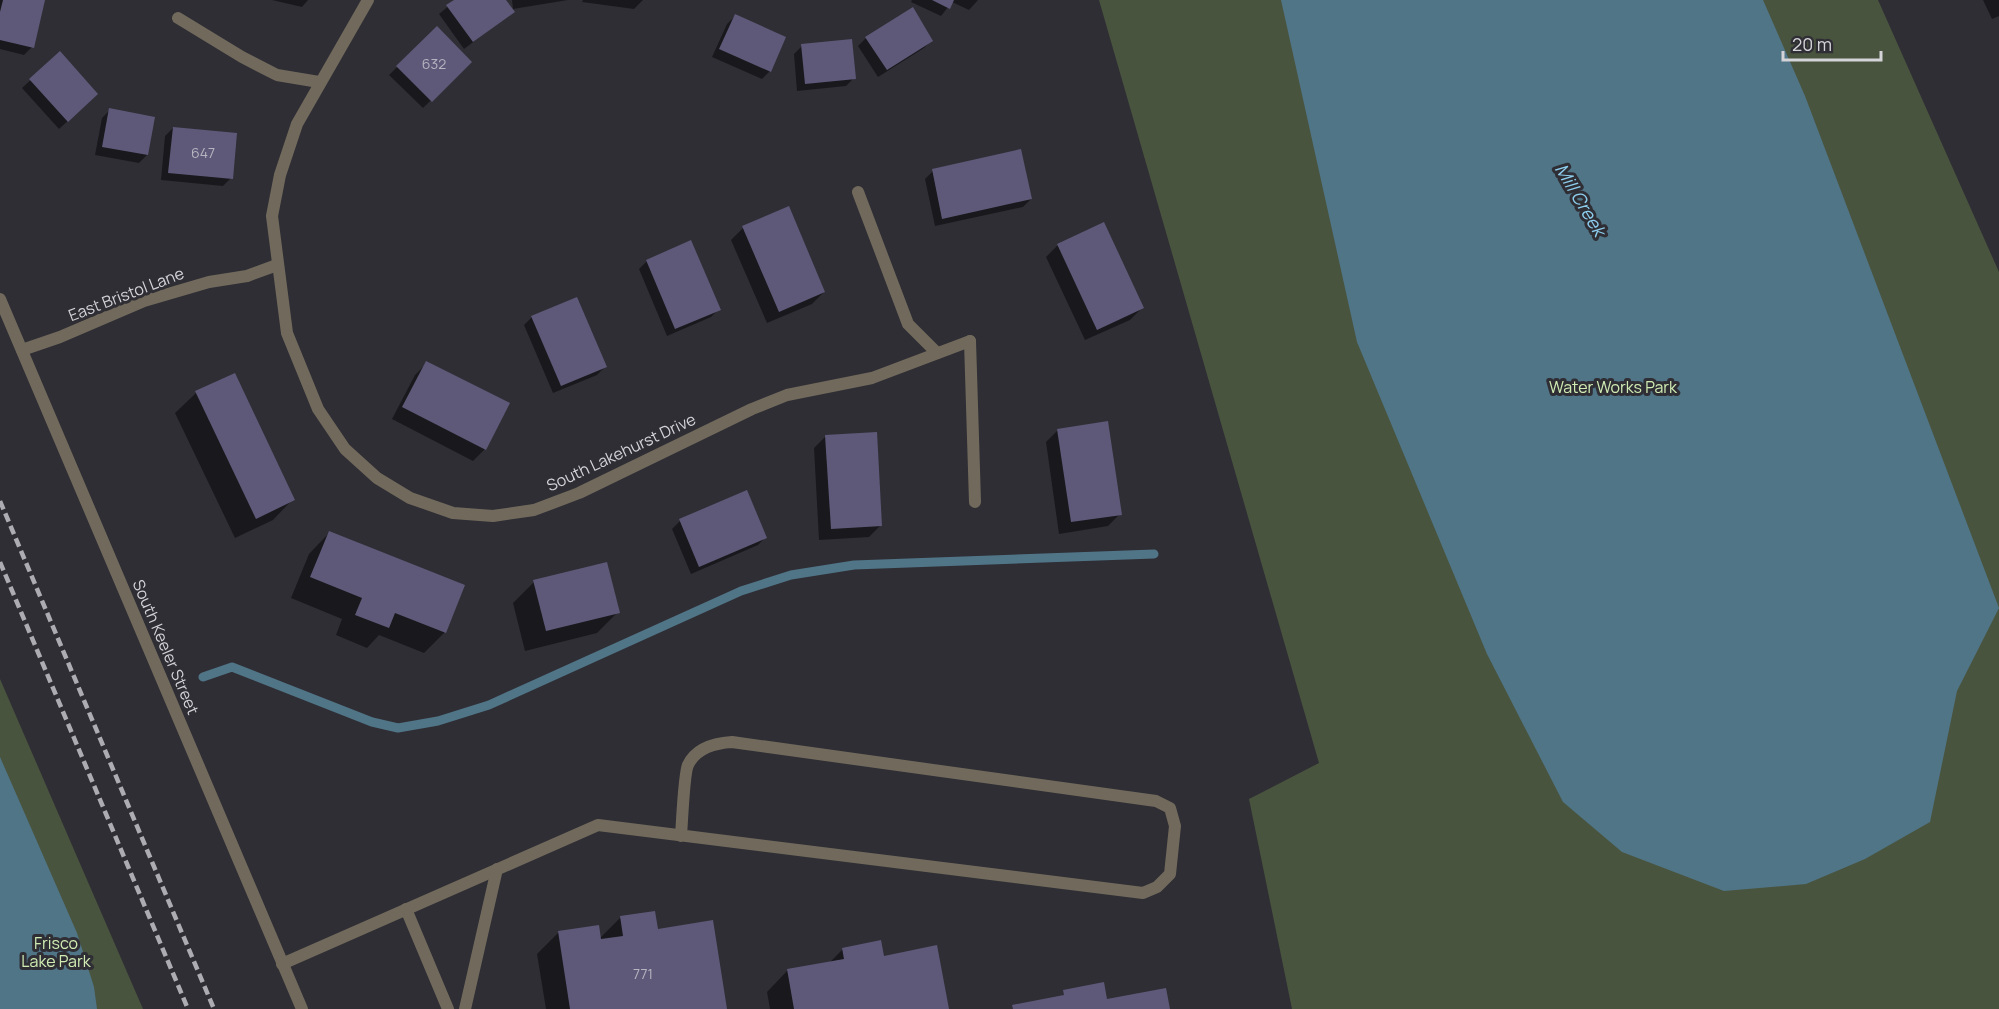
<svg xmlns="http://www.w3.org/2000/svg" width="1999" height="1009" viewBox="0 0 1999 1009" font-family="Manrope,sans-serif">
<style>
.green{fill:#49543e}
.water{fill:#507587}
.shadow{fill:#0007}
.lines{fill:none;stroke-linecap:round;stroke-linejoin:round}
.stream{stroke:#507587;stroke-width:9}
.building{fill:#5e5979}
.service{stroke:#716a5c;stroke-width:12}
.minor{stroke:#716a5c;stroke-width:12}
.tertiary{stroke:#716a5c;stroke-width:12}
.rail{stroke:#adacb2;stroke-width:4.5;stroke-dasharray:9 4.5;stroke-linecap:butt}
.labels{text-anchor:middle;stroke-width:6;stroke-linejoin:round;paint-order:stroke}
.number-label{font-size:14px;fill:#b6b4c0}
.street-label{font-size:16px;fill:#d4d3d8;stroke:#2f2e35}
.park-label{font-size:16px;fill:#d0ecb3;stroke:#2f2e35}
.water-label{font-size:18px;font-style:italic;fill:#8dceee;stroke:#2f2e35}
</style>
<rect width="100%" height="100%" fill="#2f2e35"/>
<g class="green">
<polygon points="1099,0 1878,0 1999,272 1999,1009 1292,1009 1249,799 1319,763"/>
<polygon points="0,679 143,1009 0,1009"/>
</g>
<g class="water">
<polygon points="1281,0 1763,0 1805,96 1999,608 1957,691 1930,822 1865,859 1806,884 1724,891 1622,852 1563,802 1487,654 1357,342"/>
<polygon points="0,757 77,933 94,987 97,1009 0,1009"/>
</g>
<g class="shadow">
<polygon points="0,0 44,0 32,47 24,55 0,49"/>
<polygon points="272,0 308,0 302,7"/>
<polygon points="456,0 504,0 513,12 464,49 439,14"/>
<polygon points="512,0 568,0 513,9"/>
<polygon points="583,0 643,0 634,9 582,2"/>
<polygon points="912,0 978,0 969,10 952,2 941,16 911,2"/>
<polygon points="1983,0 1999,0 1999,16 1992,19"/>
<polygon points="735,16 770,71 762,79 712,57 727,24"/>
<polygon points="437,28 470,62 423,108 389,75"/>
<polygon points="866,38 932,40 924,48 878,77 858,46"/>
<polygon points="802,46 854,78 846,86 797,91 794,54"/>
<polygon points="60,53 89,102 59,129 22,88"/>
<polygon points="110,110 147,155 139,163 95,155 102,118"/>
<polygon points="173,128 231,178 223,186 161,180 165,136"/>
<polygon points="933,171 1031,199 1023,207 935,226 925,179"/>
<polygon points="743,228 824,292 812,304 767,323 731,240"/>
<polygon points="1058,245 1142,308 1130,320 1085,340 1046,257"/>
<polygon points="647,261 719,309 711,317 667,336 639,269"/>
<polygon points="532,317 605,367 597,375 553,393 524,325"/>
<polygon points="427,363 485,449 473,461 392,419 415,375"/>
<polygon points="196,393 293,499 273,520 235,538 175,413"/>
<polygon points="1058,430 1120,514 1108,526 1059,534 1046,442"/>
<polygon points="826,436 881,525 869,537 819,540 814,448"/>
<polygon points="747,492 766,537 758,545 691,574 672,529 680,521"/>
<polygon points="329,533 463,586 444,633 424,653 379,635 367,648 336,635 342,619 291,598 309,554"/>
<polygon points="534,582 618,612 597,633 525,651 513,603"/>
<polygon points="620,918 657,930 726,1009 546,1009 537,954 558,933 597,927 599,939"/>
<polygon points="843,949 882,957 947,1009 770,1009 767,992 787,971 829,963"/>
</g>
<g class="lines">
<polyline class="stream" points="203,677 232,667 372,722 398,728 438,721 489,705 741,591 791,575 854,565 1154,554"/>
</g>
<g class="building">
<polygon points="3,0 45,0 34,48 0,40 0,12"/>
<polygon points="454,0 506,0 515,12 473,42 446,5"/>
<polygon points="932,0 954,0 950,9"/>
<polygon points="913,7 933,41 887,70 865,37"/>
<polygon points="735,14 786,37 771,72 719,49"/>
<polygon points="437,26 472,62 432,102 396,66"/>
<polygon points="852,39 856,79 805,84 801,44"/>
<polygon points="60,51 98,94 68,122 29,79"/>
<polygon points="109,108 155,117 148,155 102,147"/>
<polygon points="173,127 237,133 233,179 168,173"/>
<polygon points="1021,149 1032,199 942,219 932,169"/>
<polygon points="789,206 825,292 779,312 742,226"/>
<polygon points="1104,222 1144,308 1097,330 1057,244"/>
<polygon points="691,240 721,310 675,329 646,260"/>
<polygon points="577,297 607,367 561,386 531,316"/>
<polygon points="426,361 510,403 486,450 402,407"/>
<polygon points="235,373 295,500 256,519 195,391"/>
<polygon points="1108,421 1122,515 1071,522 1057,429"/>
<polygon points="877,432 882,526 831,529 825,435"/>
<polygon points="747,490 767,538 699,567 679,519"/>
<polygon points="329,531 465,585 446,633 395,613 389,628 355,615 362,598 310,577"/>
<polygon points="607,562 620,613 546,631 533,580"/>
<polygon points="655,911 658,929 713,920 727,1009 570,1009 558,931 599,925 601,939 623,936 620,916"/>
<polygon points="881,940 884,956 937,945 949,1009 794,1009 787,969 844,959 842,948"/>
<polygon points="1104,982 1107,999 1166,988 1170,1009 1013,1009 1012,1005 1064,995 1063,990"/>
</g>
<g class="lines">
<g class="service">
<polyline points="858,192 908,324 937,353"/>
<polyline points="970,341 975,502"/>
<polyline points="406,909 448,1009"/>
<path d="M282,964L598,825L1143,893L1157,887L1170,874L1175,826L1170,808L1156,801L732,742C716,743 696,748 688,765C684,773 682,823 681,836"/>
<polyline points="465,1009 497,869"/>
</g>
<g class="minor">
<polyline points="368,0 297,124 280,175 272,216 287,333 318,409 345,449 377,478 410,498 453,513 493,516 534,510 579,493 752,409 787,395 872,378 970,341"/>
<polyline points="178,18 242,57 277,75 319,82"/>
<polyline points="22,350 60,337 144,301 209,282 247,276 277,265"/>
</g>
<polyline class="tertiary" points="0,299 302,1009"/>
<g class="rail">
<polyline points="0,501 214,1009"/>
<polyline points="0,562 188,1009"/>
</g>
</g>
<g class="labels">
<g class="number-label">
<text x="434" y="69">632</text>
<text x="203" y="158">647</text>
<text x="643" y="979">771</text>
</g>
<g class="street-label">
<text transform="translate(126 294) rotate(-21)" y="6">East Bristol Lane</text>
<text transform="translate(621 452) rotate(-25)" y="6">South Lakehurst Drive</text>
<text transform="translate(166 647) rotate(67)" y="6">South Keeler Street</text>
</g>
<g class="park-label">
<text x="1613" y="393">Water Works Park</text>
<text x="56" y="949">Frisco<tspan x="56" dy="18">Lake Park</tspan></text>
</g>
<g class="water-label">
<text transform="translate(1580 200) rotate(59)" y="6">Mill Creek</text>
</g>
</g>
<path d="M1783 51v9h98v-9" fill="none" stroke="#d4d3d8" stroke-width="3"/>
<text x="1792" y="51" font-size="18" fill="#d4d3d8" stroke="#2f2e35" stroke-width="4.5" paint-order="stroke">20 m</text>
</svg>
